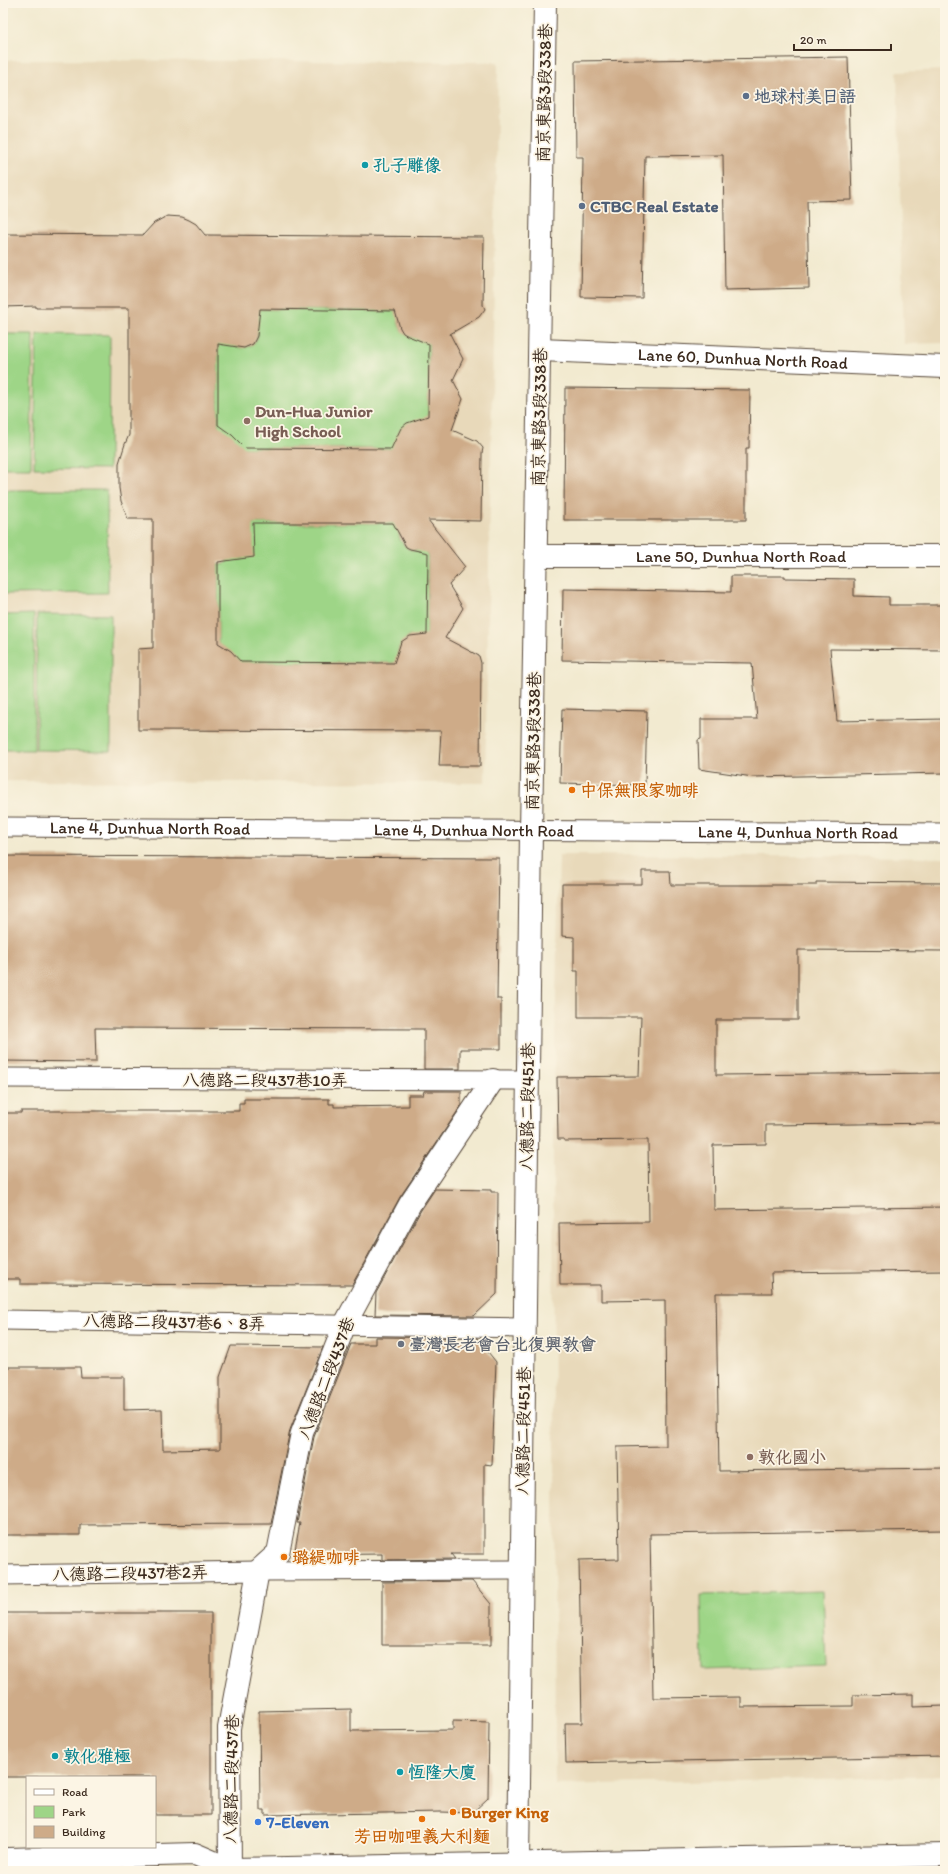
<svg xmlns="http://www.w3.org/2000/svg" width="948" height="1874" viewBox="0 0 948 1874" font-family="Itim,'LXGW WenKai TC',sans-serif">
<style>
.built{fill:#e8d9ba}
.green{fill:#9ed587;stroke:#6c8052}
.building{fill:#ceab88;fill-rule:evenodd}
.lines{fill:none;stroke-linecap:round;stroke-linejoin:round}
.lane-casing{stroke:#564739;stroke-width:21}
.street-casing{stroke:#564739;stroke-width:24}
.secondary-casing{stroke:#564739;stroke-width:24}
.lane{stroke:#fff;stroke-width:19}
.street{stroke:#fff;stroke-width:22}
.secondary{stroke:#fff;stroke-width:22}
.service-dot{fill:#5c6f8a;stroke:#fcf5e5;stroke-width:1.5}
.culture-dot{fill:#0f9aa8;stroke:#fcf5e5;stroke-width:1.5}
.education-dot{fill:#8d6e63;stroke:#fcf5e5;stroke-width:1.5}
.food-dot{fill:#e8710a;stroke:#fcf5e5;stroke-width:1.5}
.worship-dot{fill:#6b7280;stroke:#fcf5e5;stroke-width:1.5}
.shop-dot{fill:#3f7fe0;stroke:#fcf5e5;stroke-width:1.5}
.labels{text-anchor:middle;stroke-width:3.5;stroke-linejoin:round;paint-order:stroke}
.street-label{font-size:17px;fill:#3b2a1e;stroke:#fcf5e5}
.service-label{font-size:17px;font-weight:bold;fill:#4e5e75;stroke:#fcf5e5;text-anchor:start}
.culture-label{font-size:17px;font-weight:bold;fill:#0d838f;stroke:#fcf5e5;text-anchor:start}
.education-label{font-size:17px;font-weight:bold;fill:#785e54;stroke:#fcf5e5;text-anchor:start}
.food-label{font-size:17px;font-weight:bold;fill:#c56008;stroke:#fcf5e5;text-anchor:start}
.worship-label{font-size:17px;font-weight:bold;fill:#5b616d;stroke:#fcf5e5;text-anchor:start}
.shop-label{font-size:17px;font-weight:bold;fill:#366cbe;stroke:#fcf5e5;text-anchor:start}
</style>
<rect width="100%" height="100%" fill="#fcf5e5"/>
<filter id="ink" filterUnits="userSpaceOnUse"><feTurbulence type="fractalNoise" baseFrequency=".025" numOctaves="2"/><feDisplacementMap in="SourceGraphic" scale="8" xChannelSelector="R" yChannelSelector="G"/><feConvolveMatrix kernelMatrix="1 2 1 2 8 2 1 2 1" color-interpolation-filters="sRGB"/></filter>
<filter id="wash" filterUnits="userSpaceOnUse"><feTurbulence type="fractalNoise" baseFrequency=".012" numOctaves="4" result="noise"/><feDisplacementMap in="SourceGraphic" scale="16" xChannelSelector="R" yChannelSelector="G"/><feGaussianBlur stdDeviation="0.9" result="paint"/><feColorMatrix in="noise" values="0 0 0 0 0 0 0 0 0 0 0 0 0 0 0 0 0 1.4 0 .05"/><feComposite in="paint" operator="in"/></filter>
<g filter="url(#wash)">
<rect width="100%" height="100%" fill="#f2ead0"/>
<g class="built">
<polygon points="3,60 498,62 485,783 3,781"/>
<polygon points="945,70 945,343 904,344 897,72"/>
<polygon points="559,855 945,857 945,1776 555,1785 553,1138"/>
</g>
<g class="green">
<path d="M239,309L400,311C394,327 404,338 421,339L429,331L428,428L399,449L237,448L218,435V330C224,335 230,344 237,347C248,351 263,340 256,328C252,321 244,315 239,309Z"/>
<polygon points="3,334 33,334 31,468 3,468"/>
<polygon points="37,334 110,335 109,469 34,468"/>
<polygon points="3,490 107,490 108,593 3,594"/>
<path d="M239,523H403C402,526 399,530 399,533C398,542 409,553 419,550C422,549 425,546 428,545L427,641L410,636C399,643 395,651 400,663L233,662L218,650V565L225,564L233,554L241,559L250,556Z"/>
<polygon points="34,614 34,750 3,750 3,615"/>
<polygon points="37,614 111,615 111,751 36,750"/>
<polygon points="823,1591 826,1666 703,1670 701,1595"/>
</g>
<g id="blocks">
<g class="building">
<polygon points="848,57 852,200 807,201 809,288 725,290 723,155 645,156 642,298 581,297 583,157 576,157 575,61"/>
<path d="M167,216L182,217L189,220L196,224L205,235L484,237L483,305L485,309L479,317L450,334L463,359L453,380L463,399L452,430L477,441L483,448L482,453L481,521L428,520L465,567L449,585L463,608L445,638L479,656L481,663L480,766H439L441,731L138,730V649L153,648V519H128L121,501L119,488V463L125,444L129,435V308H36V306L3,307V234L143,235L154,223ZM260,309L395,311L400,328L403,333L408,336L429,344L428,416L407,423L401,428L391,449L245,448L232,435L218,425V344L244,348L253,344L257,336ZM253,523H393L406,547L410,549L428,553L427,634L410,636L401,642L394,663L241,662L231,651L218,643V562L254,557Z"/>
<polygon points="565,388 750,390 749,448 746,448 746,520 564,520"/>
<polygon points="731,576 785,576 785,578 854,579 854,596 889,597 889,605 945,605 945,650 830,649 837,721 945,719 945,773 753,777 699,769 698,740 701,739 701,719 757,719 752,663 562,660 563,589 731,592"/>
<polygon points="562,709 647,711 645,785 560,783"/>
<polygon points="3,856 499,858 497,999 501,999 501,1049 460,1049 460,1069 424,1069 424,1029 95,1028 96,1062 3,1061"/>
<polygon points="642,871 670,871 671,885 816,885 816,882 945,883 945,951 798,950 798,1020 716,1020 716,1075 945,1073 945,1123 766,1125 766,1144 713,1145 714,1210 945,1207 945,1271 771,1273 772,1293 716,1293 719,1471 945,1468 945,1530 650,1534 653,1698 741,1697 741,1707 853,1706 853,1695 913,1694 913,1707 945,1706 945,1756 566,1763 565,1723 582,1723 579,1560 619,1559 617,1447 666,1446 665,1300 601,1301 601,1285 560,1285 559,1223 649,1222 648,1140 564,1141 564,1139 558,1139 557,1077 639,1076 641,1017 578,1017 578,971 574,971 574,937 562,936 562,884 642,884"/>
<polygon points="424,1091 461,1091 461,1106 400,1197 352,1285 20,1284 20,1279 3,1279 3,1113 21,1113 21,1111 239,1111 239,1103 244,1103 244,1099 329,1099 329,1104 334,1104 334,1107 408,1106 408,1095 423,1095"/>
<polygon points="435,1189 491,1190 491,1192 498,1192 497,1294 474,1316 375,1315 376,1293 421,1210"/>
<polygon points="375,1337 477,1338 496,1362 492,1465 484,1464 484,1554 451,1554 455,1559 382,1560 382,1554 294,1555 300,1523 297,1523 314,1437 351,1344 375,1344"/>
<polygon points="231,1346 323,1347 290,1430 271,1524 80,1525 80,1535 3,1535 3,1367 80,1367 81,1377 124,1377 124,1410 162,1409 163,1450 220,1449 220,1377"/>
<polygon points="472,1581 491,1604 491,1645 382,1645 382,1582"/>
<polygon points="3,1613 211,1613 211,1815 155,1815 155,1777 3,1777"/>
<polygon points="351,1709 351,1731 453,1730 453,1721 489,1722 488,1798 472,1813 441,1812 265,1815 265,1810 260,1810 259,1711"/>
</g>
</g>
</g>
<g filter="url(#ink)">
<use href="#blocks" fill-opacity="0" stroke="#564739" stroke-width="1"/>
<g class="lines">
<g class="lane-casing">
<g id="lane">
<path id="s1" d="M3,827L945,833"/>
<polyline points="3,1078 528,1080"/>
<polyline points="3,1320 524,1328"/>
<polyline points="3,1575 258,1571 521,1570"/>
</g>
</g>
<g class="street-casing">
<g id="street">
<path id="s2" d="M540,350L945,367"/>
<path id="s3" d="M536,556H945"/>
<polyline points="518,1863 531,831 545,3"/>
<polyline points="230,1871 229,1728 258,1571 278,1553 302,1433 345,1324 410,1204 493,1080"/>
</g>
</g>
<g class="secondary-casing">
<polyline id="secondary" points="3,1860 7,1859 195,1854 230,1869 945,1855"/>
</g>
<use href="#lane" class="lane"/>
<use href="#street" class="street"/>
<use href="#secondary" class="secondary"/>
</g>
</g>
<g class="service-dot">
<circle cx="746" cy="96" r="4"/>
<circle cx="582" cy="206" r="4"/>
</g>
<g class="culture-dot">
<circle cx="365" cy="165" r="4"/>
<circle cx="55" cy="1756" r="4"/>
<circle cx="400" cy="1772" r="4"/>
</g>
<g class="education-dot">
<circle cx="247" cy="421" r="4"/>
<circle cx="750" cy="1457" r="4"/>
</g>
<g class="food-dot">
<circle cx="572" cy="790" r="4"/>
<circle cx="284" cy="1557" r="4"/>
<circle cx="453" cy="1812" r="4"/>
<circle cx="422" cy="1819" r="4"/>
</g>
<circle class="worship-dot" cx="401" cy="1344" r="4"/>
<circle class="shop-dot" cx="258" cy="1822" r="4"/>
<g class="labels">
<g class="street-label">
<text transform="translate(544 93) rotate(-89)" y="6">南京東路3段338巷</text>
<text dy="6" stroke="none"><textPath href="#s2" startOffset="203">Lane 60, Dunhua North Road</textPath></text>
<text transform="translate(539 417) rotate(-89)" y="6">南京東路3段338巷</text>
<text dy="6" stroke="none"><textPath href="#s3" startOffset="205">Lane 50, Dunhua North Road</textPath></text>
<text transform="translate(533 741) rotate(-89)" y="6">南京東路3段338巷</text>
<text dy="6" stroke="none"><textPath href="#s1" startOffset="147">Lane 4, Dunhua North Road</textPath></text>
<text dy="6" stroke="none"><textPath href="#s1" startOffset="471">Lane 4, Dunhua North Road</textPath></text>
<text dy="6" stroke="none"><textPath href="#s1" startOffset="795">Lane 4, Dunhua North Road</textPath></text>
<text x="265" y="1086">八德路二段437巷10弄</text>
<text transform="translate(527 1107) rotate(-89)" y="6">八德路二段451巷</text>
<text transform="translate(174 1322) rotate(1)" y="6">八德路二段437巷6、8弄</text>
<text transform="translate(326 1378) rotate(-69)" y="6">八德路二段437巷</text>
<text transform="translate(523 1431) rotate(-89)" y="6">八德路二段451巷</text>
<text transform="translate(130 1573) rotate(-1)" y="6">八德路二段437巷2弄</text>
<text transform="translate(231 1779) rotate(-89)" y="6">八德路二段437巷</text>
</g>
<g class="service-label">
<text x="754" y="102">地球村美日語</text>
<text x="590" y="212">CTBC Real Estate</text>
</g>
<g class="culture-label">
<text x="373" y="171">孔子雕像</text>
<text x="63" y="1762">敦化雅極</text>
<text x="408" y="1778">恆隆大廈</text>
</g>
<g class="education-label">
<text x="255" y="417">Dun-Hua Junior<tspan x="255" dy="20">High School</tspan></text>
<text x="758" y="1463">敦化國小</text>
</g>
<g class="food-label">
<text x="580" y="796">中保無限家咖啡</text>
<text x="292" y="1563">璐緹咖啡</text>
<text x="461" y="1818">Burger King</text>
<text x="422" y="1842" text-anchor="middle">芳田咖哩義大利麵</text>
</g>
<g class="worship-label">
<text x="409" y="1350">臺灣長老會台北復興教會</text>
</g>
<g class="shop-label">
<text x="266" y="1828">7-Eleven</text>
</g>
</g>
<rect width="948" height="1874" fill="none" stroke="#fcf5e5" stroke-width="16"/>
<rect x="26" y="1776" width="130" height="72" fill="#fcf5e5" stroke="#afa495"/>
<rect x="34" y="1789" width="20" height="6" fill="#ffffff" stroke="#afa495"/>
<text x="62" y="1796" font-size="12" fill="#3b2a1e">Road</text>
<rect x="34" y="1806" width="20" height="12" fill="#9ed587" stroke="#afa495"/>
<text x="62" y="1816" font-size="12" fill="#3b2a1e">Park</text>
<rect x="34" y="1826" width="20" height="12" fill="#ceab88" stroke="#afa495"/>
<text x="62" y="1836" font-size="12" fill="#3b2a1e">Building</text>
<path d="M794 44v6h97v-6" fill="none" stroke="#3b2a1e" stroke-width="2"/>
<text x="800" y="44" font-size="12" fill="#3b2a1e" stroke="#fcf5e5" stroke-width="3" paint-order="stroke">20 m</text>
</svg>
